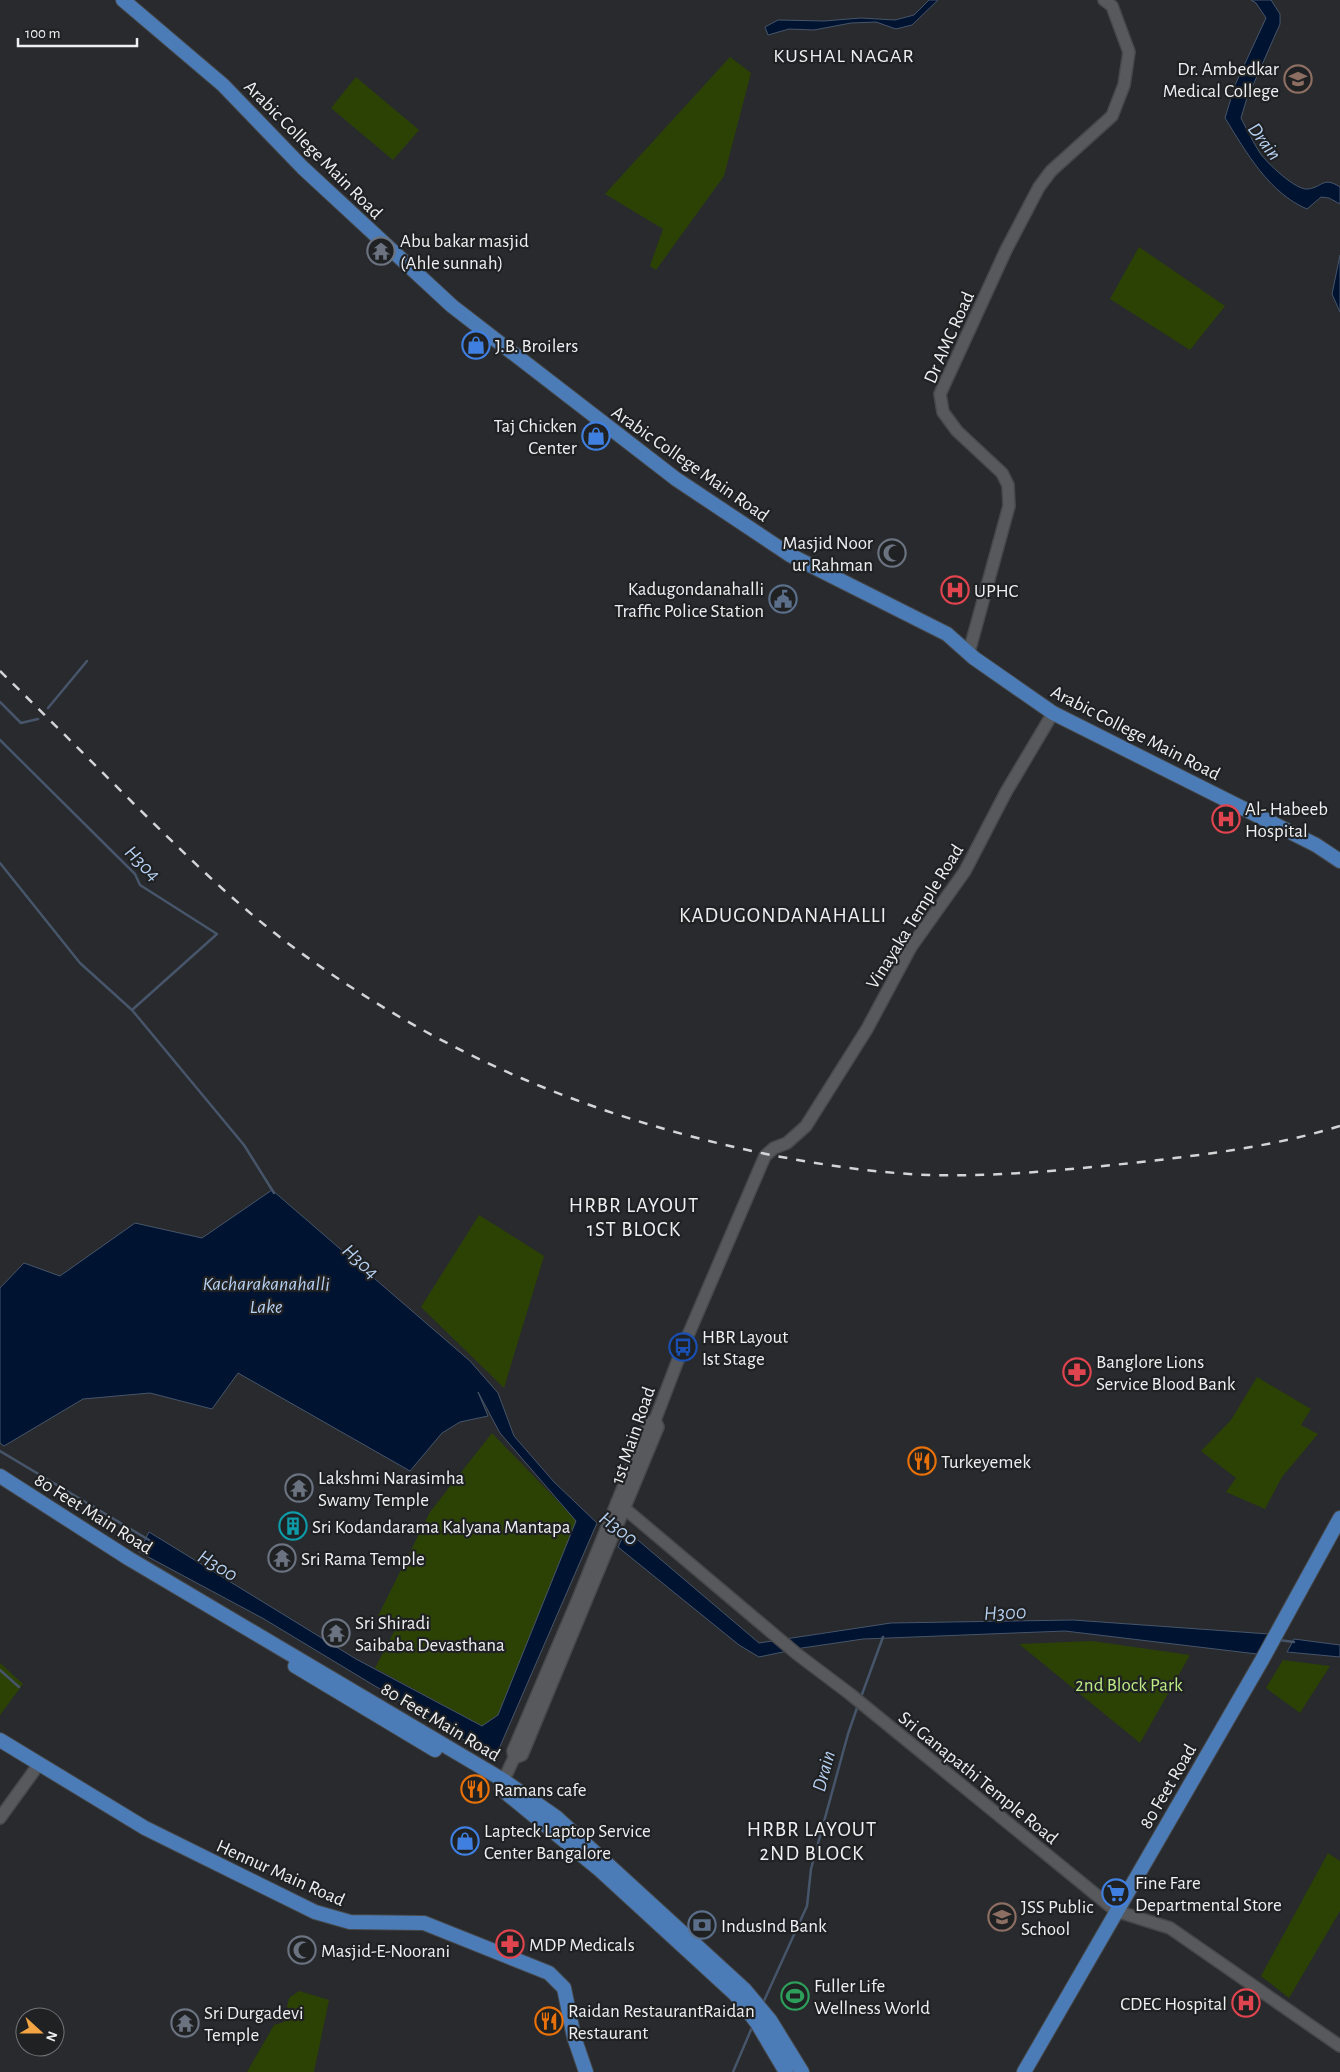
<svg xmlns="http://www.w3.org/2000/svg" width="1340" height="2072" viewBox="0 0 1340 2072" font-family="'Alegreya Sans',sans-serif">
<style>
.green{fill:#2c4205}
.water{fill:#001330;stroke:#47556a}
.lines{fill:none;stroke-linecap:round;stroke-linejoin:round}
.stream{stroke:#47556a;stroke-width:2.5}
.minor-casing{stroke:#46484a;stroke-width:14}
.major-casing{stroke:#46484a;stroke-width:16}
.minor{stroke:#57595d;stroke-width:11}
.major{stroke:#4c7cb8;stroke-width:14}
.rail{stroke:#d3d4d6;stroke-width:2.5;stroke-dasharray:9 9;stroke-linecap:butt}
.labels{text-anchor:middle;stroke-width:4.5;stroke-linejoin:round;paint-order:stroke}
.poi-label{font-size:19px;fill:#eeeff1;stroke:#1f2123;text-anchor:start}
.street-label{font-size:19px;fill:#eeeff1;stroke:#1f2123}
.park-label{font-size:19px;fill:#bcea84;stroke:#1f2123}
.neighbourhood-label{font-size:20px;letter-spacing:1px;fill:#eeeff1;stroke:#1f2123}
.water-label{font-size:20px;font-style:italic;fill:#b6d0f2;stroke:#1f2123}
.quarter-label{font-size:21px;letter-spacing:1px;fill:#eeeff1;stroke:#1f2123}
</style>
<rect width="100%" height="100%" fill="#282a2d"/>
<g class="green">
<polygon points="730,57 751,73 724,176 656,270 650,266 663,229 605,194"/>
<polygon points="356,77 419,130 393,160 331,108"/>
<polygon points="1139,247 1225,306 1190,350 1110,299"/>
<polygon points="479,1215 544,1256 504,1388 421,1307"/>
<polygon points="1257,1377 1311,1409 1301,1425 1318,1434 1282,1477 1265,1509 1226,1492 1236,1478 1201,1451 1231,1420"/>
<polygon points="492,1433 577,1521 498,1715 482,1726 375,1668 396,1628 378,1616 430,1512"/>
<polygon points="1092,1641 1190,1655 1140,1743 1019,1644"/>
<polygon points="1283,1660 1330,1666 1300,1713 1266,1688"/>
<polygon points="0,1663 23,1684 0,1715"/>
<polygon points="1328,1853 1340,1861 1340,1911 1289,1998 1261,1976"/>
<polygon points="299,1991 329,2000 314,2072 247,2072 274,2025 284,2022 289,1998"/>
</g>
<g class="water">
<polygon points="929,0 938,0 912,25 896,29 876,22 851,23 814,30 789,29 768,35 765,27 778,20 824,21 861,18 895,20 914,15"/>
<path d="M1251,0H1271L1280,14V24L1246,101L1241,118C1247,130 1253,142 1260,153C1266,162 1296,191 1308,189C1323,187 1323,176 1340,187V204L1329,198L1321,197L1307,209C1269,193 1246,152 1225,118L1235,85L1266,18L1256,3Z"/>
<polygon points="1340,255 1340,312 1332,294"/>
<polygon points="272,1190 470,1361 498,1393 514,1436 554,1482 597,1523 498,1751 476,1747 264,1619 139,1552 149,1532 356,1659 482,1726 498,1715 576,1521 500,1433 478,1392 488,1416 460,1422 442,1433 410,1471 238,1373 212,1409 150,1393 83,1399 4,1446 0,1443 0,1288 24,1263 60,1276 135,1223 202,1238"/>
<polygon points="626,1530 759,1643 891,1623 1073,1620 1269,1634 1257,1654 1065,1631 863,1639 802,1648 759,1657 739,1645 618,1547"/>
<polygon points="1294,1639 1340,1645 1340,1657 1287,1652"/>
</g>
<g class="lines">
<g class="stream">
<polyline points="0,702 21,723 38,719"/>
<polyline points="48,708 87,661"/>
<polyline points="0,740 135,874 140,885 217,934 132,1010 244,1145 274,1193"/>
<polyline points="0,863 80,963 132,1010"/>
<polyline points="0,1451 149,1540"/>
<polyline points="1279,1640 1294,1642"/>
<polyline points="0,1670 19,1687"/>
<polyline points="861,1697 883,1637"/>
<polyline points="763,2003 807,1906 811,1869 848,1734 858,1705"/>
<polyline points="733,2072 753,2025"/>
</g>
<g class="minor-casing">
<g id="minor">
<polyline points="969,652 1009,506 1008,485 1002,473 957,431 943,412 940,394 1006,250 1039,187 1051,171 1112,116 1124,85 1129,52 1112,6 1104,0"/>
<polyline points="617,1502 797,1654 850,1694 1116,1911 1170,1928 1340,2046"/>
<polyline points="514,1758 513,1751 578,1599 649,1423 655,1420"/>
<polyline points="500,1788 514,1758 522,1755 658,1427 655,1420 683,1347 765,1156 774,1148 787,1143 806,1126 867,1029 911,947 965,871 1006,792 1053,713"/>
<polyline points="0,1818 39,1764"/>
</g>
</g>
<g class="major-casing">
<g id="major">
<polyline points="123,0 223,85 303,168 452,306 676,479 790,555 947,634 974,658 1053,713 1316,845 1340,861"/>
<polyline points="0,1476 128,1558 503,1780 556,1817 745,1990 770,2020 802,2072"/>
<polyline points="295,1666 435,1750"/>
<polyline points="0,1740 145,1828 315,1912 350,1922 424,1923 549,1973 564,1988 574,2037 586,2072"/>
<polyline points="505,1792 600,1870 735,1994 757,2023 786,2072"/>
<polyline points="1024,2072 1262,1660 1340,1518"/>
</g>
</g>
<use href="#minor" class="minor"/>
<use href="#major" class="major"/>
<path class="rail" d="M0,671C45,715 89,759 134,804C186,855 238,907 297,950C443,1056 595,1119 771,1155C823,1165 876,1173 929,1175C996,1177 1065,1170 1132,1163C1203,1155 1272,1147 1340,1126"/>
</g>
<defs>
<g id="university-ring" transform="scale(1.4375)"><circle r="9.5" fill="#1f2123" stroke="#8d6e63" stroke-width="1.5"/><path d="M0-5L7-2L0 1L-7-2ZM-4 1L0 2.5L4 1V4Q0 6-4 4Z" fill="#8d6e63"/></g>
<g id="temple-ring" transform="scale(1.4375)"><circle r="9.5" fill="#1f2123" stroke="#6b7280" stroke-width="1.5"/><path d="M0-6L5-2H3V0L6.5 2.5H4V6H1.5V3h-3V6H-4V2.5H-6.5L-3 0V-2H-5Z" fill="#6b7280"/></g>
<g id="shop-ring" transform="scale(1.4375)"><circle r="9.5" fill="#1f2123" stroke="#3f7fe0" stroke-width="1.5"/><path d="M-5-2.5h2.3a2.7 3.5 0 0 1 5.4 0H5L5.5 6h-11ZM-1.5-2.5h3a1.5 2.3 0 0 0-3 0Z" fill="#3f7fe0"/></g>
<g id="mosque-ring" transform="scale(1.4375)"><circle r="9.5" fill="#1f2123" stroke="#6b7280" stroke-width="1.5"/><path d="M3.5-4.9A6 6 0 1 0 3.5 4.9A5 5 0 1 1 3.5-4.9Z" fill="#6b7280"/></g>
<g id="hospital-ring" transform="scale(1.4375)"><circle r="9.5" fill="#1f2123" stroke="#e0444e" stroke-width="1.5"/><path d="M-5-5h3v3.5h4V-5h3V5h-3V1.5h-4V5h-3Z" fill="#e0444e"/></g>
<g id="civic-ring" transform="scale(1.4375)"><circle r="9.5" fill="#1f2123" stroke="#5c6f8a" stroke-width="1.5"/><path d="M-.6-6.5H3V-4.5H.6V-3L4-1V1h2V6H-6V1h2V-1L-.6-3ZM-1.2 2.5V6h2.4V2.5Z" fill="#5c6f8a"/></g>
<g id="bus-ring" transform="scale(1.4375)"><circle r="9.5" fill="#1f2123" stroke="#1a4fb4" stroke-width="1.5"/><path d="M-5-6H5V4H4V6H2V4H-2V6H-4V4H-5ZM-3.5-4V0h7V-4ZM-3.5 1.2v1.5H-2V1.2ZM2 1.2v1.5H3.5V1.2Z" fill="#1a4fb4"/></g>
<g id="pharmacy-ring" transform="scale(1.4375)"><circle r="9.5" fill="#1f2123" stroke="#e0444e" stroke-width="1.5"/><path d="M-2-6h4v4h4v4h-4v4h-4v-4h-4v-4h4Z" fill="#e0444e"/></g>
<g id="restaurant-ring" transform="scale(1.4375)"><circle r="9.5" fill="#1f2123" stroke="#e8710a" stroke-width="1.5"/><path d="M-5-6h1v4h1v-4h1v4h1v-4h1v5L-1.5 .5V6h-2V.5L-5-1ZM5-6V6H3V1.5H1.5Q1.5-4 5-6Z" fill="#e8710a"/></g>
<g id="building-ring" transform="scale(1.4375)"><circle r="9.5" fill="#1f2123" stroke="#0f9aa8" stroke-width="1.5"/><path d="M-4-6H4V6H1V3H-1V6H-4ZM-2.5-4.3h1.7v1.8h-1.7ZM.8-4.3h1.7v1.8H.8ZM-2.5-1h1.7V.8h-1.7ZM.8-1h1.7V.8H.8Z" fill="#0f9aa8"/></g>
<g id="supermarket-ring" transform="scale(1.4375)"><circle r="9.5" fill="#1f2123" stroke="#3f7fe0" stroke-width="1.5"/><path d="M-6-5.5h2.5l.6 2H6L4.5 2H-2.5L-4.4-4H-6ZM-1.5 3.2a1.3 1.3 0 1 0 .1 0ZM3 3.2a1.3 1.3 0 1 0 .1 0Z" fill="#3f7fe0"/></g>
<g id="school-ring" transform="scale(1.4375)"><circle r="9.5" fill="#1f2123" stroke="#8d6e63" stroke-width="1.5"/><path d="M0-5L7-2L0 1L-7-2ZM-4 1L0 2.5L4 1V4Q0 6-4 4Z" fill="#8d6e63"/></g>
<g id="bank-ring" transform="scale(1.4375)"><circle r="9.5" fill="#1f2123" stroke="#5c6f8a" stroke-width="1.5"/><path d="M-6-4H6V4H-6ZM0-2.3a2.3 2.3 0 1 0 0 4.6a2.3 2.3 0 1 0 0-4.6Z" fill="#5c6f8a"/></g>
<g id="stadium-ring" transform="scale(1.4375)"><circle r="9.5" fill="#1f2123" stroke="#2e9e5b" stroke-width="1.5"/><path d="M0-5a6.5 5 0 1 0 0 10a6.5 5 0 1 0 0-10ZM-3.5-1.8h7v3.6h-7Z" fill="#2e9e5b"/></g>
</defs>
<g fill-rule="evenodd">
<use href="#university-ring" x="1298" y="79"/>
<use href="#temple-ring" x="381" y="251"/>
<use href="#shop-ring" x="476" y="345"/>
<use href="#shop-ring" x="596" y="436"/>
<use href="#mosque-ring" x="892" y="553"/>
<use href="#hospital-ring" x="955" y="590"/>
<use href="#civic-ring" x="783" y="599"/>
<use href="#hospital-ring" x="1226" y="819"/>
<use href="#bus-ring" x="683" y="1347"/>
<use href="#pharmacy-ring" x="1077" y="1372"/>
<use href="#restaurant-ring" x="922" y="1461"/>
<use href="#temple-ring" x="299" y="1488"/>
<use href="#building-ring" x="293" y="1526"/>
<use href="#temple-ring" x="282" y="1558"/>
<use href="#temple-ring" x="336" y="1633"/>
<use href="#restaurant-ring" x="475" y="1789"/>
<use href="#shop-ring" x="465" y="1841"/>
<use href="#supermarket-ring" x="1116" y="1893"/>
<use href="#school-ring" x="1002" y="1917"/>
<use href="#bank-ring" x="702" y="1925"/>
<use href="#pharmacy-ring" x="510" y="1944"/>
<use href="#mosque-ring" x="302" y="1950"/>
<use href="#stadium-ring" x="795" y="1996"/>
<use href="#hospital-ring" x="1246" y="2003"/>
<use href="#restaurant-ring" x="549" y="2021"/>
<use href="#temple-ring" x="185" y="2023"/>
</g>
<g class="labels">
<g class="poi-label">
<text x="1279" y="75" text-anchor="end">Dr. Ambedkar<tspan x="1279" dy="22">Medical College</tspan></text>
<text x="400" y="247">Abu bakar masjid<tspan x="400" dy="22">(Ahle sunnah)</tspan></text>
<text x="495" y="352">J.B. Broilers</text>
<text x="577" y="432" text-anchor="end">Taj Chicken<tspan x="577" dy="22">Center</tspan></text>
<text x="873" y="549" text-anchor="end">Masjid Noor<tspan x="873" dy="22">ur Rahman</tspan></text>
<text x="764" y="595" text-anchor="end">Kadugondanahalli<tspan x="764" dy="22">Traffic Police Station</tspan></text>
<text x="974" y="597">UPHC</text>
<text x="1245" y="815">Al- Habeeb<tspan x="1245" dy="22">Hospital</tspan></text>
<text x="702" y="1343">HBR Layout<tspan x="702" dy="22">Ist Stage</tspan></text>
<text x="1096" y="1368">Banglore Lions<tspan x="1096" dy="22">Service Blood Bank</tspan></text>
<text x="941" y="1468">Turkeyemek</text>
<text x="318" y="1484">Lakshmi Narasimha<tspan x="318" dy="22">Swamy Temple</tspan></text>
<text x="312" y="1533">Sri Kodandarama Kalyana Mantapa</text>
<text x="301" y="1565">Sri Rama Temple</text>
<text x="355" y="1629">Sri Shiradi<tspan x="355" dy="22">Saibaba Devasthana</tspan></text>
<text x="494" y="1796">Ramans cafe</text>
<text x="484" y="1837">Lapteck Laptop Service<tspan x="484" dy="22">Center Bangalore</tspan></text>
<text x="1135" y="1889">Fine Fare<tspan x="1135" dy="22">Departmental Store</tspan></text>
<text x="1021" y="1913">JSS Public<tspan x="1021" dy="22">School</tspan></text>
<text x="721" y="1932">IndusInd Bank</text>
<text x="529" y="1951">MDP Medicals</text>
<text x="321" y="1957">Masjid-E-Noorani</text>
<text x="814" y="1992">Fuller Life<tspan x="814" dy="22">Wellness World</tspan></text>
<text x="1227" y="2010" text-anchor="end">CDEC Hospital</text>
<text x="568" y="2017">Raidan RestaurantRaidan<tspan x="568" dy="22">Restaurant</tspan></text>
<text x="204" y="2019">Sri Durgadevi<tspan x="204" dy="22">Temple</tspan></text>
</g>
<g class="street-label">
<text transform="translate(314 149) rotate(45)" y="7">Arabic College Main Road</text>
<text transform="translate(948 337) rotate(-66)" y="7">Dr AMC Road</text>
<text transform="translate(691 463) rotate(35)" y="7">Arabic College Main Road</text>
<text transform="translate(1136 732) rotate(27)" y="7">Arabic College Main Road</text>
<text transform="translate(914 916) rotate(-58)" y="7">Vinayaka Temple Road</text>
<text transform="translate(632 1435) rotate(-71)" y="7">1st Main Road</text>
<text transform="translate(94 1513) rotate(32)" y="7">80 Feet Main Road</text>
<text transform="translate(441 1721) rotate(31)" y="7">80 Feet Main Road</text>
<text transform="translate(979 1777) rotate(39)" y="7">Sri Ganapathi Temple Road</text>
<text transform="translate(1167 1786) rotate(-60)" y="7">80 Feet Road</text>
<text transform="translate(281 1872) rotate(24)" y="7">Hennur Main Road</text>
</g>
<g class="park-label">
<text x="1129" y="1691">2nd Block Park</text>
</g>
<g class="neighbourhood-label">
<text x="844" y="62">KUSHAL NAGAR</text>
</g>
<g class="water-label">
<text transform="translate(1265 141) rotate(53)" y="7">Drain</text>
<text transform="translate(143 863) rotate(45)" y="7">H304</text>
<text transform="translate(361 1261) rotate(42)" y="7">H304</text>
<text x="266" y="1290">Kacharakanahalli<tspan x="266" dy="23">Lake</tspan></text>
<text transform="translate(619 1528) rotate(37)" y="7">H300</text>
<text transform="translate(218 1565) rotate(31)" y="7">H300</text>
<text transform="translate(1005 1612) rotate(-2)" y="7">H300</text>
<text transform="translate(823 1771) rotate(-75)" y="7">Drain</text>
</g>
<g class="quarter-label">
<text x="783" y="922">KADUGONDANAHALLI</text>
<text x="634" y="1212">HRBR LAYOUT<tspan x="634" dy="24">1ST BLOCK</tspan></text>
<text x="812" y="1836">HRBR LAYOUT<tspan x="812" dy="24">2ND BLOCK</tspan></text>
</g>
</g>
<g transform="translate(40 2032) rotate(111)"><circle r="24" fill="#1f2123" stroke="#727375"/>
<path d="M0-4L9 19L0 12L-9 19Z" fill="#f3a443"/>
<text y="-8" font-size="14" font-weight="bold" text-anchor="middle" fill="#eeeff1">N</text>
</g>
<path d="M18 38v8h119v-8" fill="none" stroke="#eeeff1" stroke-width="2.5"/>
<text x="25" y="38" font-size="15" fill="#eeeff1" stroke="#1f2123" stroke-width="4" paint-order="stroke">100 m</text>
</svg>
